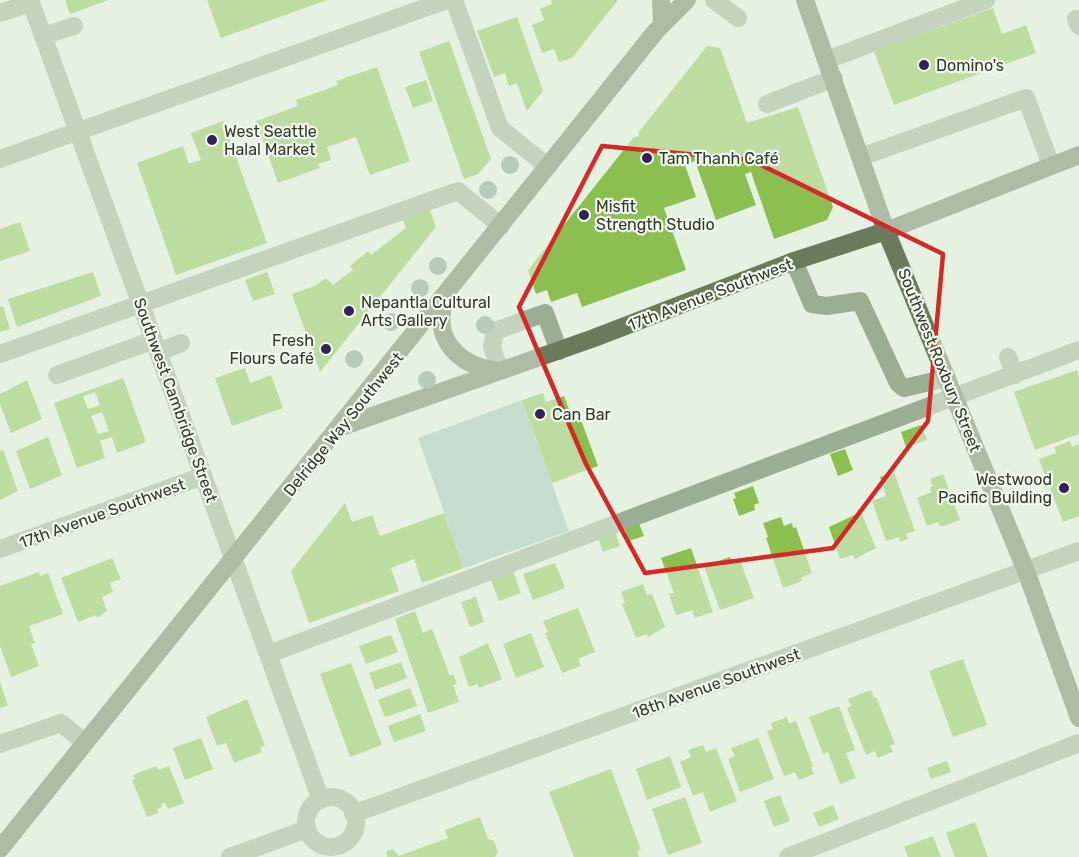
<svg xmlns="http://www.w3.org/2000/svg" width="1079" height="857" viewBox="0 0 1079 857" font-family="Rubik,sans-serif">
<style>
.green{fill:#a1c1b3}
.building{fill:#8bc051;fill-rule:evenodd}
.lines{fill:none;stroke-linecap:round;stroke-linejoin:round}
.minor{stroke:#9bad93;stroke-width:18}
.major{stroke:#6a7a5d;stroke-width:18}
.tree{fill:#819c8c}
.marked{fill:none;stroke:#d62828;stroke-width:4.5;stroke-linejoin:round}
.poi-dot{fill:#332259;stroke:#f0faed;stroke-width:2}
.labels{text-anchor:middle;stroke-width:4.5;stroke-linejoin:round;paint-order:stroke}
.poi-label{font-size:16px;fill:#31392b;stroke:#f0faed;text-anchor:start}
.street-label{font-size:16px;fill:#31392b;stroke:#f0faed}
</style>
<rect width="100%" height="100%" fill="#e5f2e1"/>
<polygon class="green" points="522,400 569,531 464,568 418,438"/>
<g class="building">
<polygon points="65,0 109,0 70,14"/>
<polygon points="207,0 327,0 221,38"/>
<polygon points="551,0 618,0 572,58 559,62 554,49 542,53 532,25 544,20 540,9 552,4"/>
<polygon points="993,8 1002,34 1026,25 1036,53 894,105 874,51"/>
<polygon points="517,17 543,91 527,111 517,83 509,86 505,73 494,77 477,31"/>
<polygon points="449,41 491,159 478,174 464,179 419,52"/>
<polygon points="707,46 720,48 747,123 798,107 833,207 827,220 774,239 751,172 745,174 756,205 716,220 695,161 685,165 696,197 664,208 686,270 582,307 577,293 551,302 547,290 536,294 528,270 634,137 639,136 638,133"/>
<polygon points="377,67 410,161 370,175 356,137 327,147 331,160 318,164 320,168 278,183 256,121 298,106 296,100 338,85 336,81"/>
<polygon points="426,80 433,101 413,108 405,87"/>
<polygon points="223,121 267,243 176,275 137,163 183,146 189,164 201,160 191,133"/>
<polygon points="430,210 436,227 320,372 292,294 315,286 326,278 333,285 353,270 350,266 368,251 371,255 406,228 403,220"/>
<polygon points="20,222 30,251 0,261 0,229"/>
<polygon points="93,272 101,296 17,327 8,299"/>
<polygon points="267,272 275,294 253,301 245,280"/>
<polygon points="3,306 10,329 0,332 0,307"/>
<polygon points="245,368 250,383 271,375 283,408 232,426 215,378"/>
<polygon points="1077,370 1079,377 1079,434 1035,450 1014,392"/>
<path d="M123,378L146,442L117,453L112,437L100,441L105,458L77,468L54,403ZM95,392L100,405L88,409L83,396ZM102,412L109,431L98,434L91,416Z"/>
<polygon points="27,380 42,419 11,433 0,404 0,394"/>
<polygon points="543,393 546,402 564,396 570,412 577,409 598,466 552,483 522,400"/>
<polygon points="921,425 927,440 906,447 901,432"/>
<polygon points="48,437 62,475 30,489 16,451"/>
<polygon points="1070,441 1072,447 1079,444 1079,516 1063,522 1039,459 1056,453 1055,447"/>
<polygon points="845,449 853,470 838,476 830,454"/>
<polygon points="3,450 18,491 0,500 0,451"/>
<polygon points="894,472 915,531 906,534 908,539 900,542 899,537 886,541 872,501 886,496 880,477"/>
<polygon points="943,474 960,520 944,526 940,526 938,522 927,526 917,498 931,492 930,487 933,486 930,479"/>
<polygon points="753,486 759,503 754,505 755,510 739,516 733,499 736,498 734,493"/>
<polygon points="345,503 352,522 372,515 380,536 444,513 464,568 422,583 414,559 391,568 399,591 309,623 291,571"/>
<polygon points="861,512 876,548 855,559 853,555 840,559 829,527"/>
<polygon points="781,517 784,526 792,523 793,528 796,527 812,573 801,578 802,581 783,588 766,538 768,537 763,523"/>
<polygon points="638,521 644,536 629,541 624,527"/>
<polygon points="615,532 620,546 603,552 598,538"/>
<polygon points="691,548 713,612 695,618 692,610 676,615 669,594 674,593 661,558"/>
<polygon points="730,557 733,562 740,560 754,598 720,610 704,566"/>
<polygon points="112,558 121,579 110,583 113,592 102,597 107,611 97,618 96,615 78,622 61,578"/>
<polygon points="555,563 565,588 533,600 523,574"/>
<polygon points="513,571 521,593 499,601 491,580"/>
<polygon points="39,572 40,576 48,573 63,614 29,626 35,643 31,644 39,666 11,677 0,646 0,586"/>
<polygon points="643,584 647,595 652,594 665,627 648,637 647,634 636,638 622,604 625,603 621,592"/>
<polygon points="476,597 484,622 470,627 461,602"/>
<polygon points="578,608 595,652 578,659 581,666 562,673 545,633 548,632 543,621"/>
<polygon points="415,611 423,633 432,629 450,676 453,674 457,684 453,685 459,702 428,713 395,619"/>
<polygon points="531,633 544,667 516,678 503,644"/>
<polygon points="391,635 398,652 366,664 359,646"/>
<polygon points="488,643 502,679 479,688 477,684 469,687 459,657"/>
<polygon points="963,659 987,725 953,737 929,671"/>
<polygon points="401,662 407,678 375,690 369,673"/>
<polygon points="351,663 382,745 350,757 320,674"/>
<polygon points="0,682 8,705 0,708"/>
<polygon points="410,688 417,706 385,717 378,700"/>
<polygon points="871,690 874,698 876,697 895,744 890,746 893,752 878,758 875,751 866,755 847,708 851,706 848,699"/>
<polygon points="247,699 265,746 260,747 262,752 234,763 226,743 217,746 206,717"/>
<polygon points="839,706 855,750 846,753 856,778 840,784 828,752 823,754 809,717"/>
<polygon points="420,714 426,731 394,742 388,726"/>
<polygon points="787,717 789,724 796,721 813,766 811,767 814,774 799,780 795,772 784,776 767,731 773,729 771,723"/>
<polygon points="201,738 213,769 185,780 173,748"/>
<polygon points="758,738 774,779 740,792 728,759 735,756 731,748"/>
<polygon points="703,745 706,752 716,748 737,801 710,812 703,792 693,796 680,762 691,757 688,750"/>
<polygon points="670,756 681,787 647,800 636,769"/>
<polygon points="947,761 951,772 931,779 927,768"/>
<polygon points="156,766 158,770 169,766 184,803 168,809 165,803 161,804 162,807 157,809 158,813 147,817 132,780 135,779 133,775"/>
<polygon points="611,769 641,850 637,851 639,857 574,857 549,792"/>
<polygon points="780,795 790,821 774,827 764,801"/>
<polygon points="685,797 702,843 668,855 652,809"/>
<polygon points="833,805 839,819 819,827 813,813"/>
<polygon points="480,817 488,839 494,841 498,852 495,857 387,857 387,851 393,849 399,856 448,838 445,830"/>
<polygon points="975,822 988,857 955,857 946,833"/>
<polygon points="933,836 941,857 908,857 904,847"/>
</g>
<g class="lines">
<g class="minor">
<polyline points="30,0 321,800"/>
<polyline points="454,0 500,128 548,167"/>
<polyline points="714,0 738,18"/>
<polyline points="0,13 31,3"/>
<polyline points="1076,19 1079,26"/>
<polyline points="43,36 74,26"/>
<polyline points="827,60 986,0"/>
<polyline points="767,104 834,78"/>
<polyline points="861,157 1026,98 1051,165"/>
<polyline points="0,159 447,0"/>
<polyline points="794,261 812,304 827,306 860,301 898,383 904,388 947,378"/>
<polyline points="158,352 181,343"/>
<polyline points="0,354 458,191 501,226"/>
<polyline points="1008,357 1015,375"/>
<polyline points="500,371 492,347 495,331 545,313 559,351"/>
<polyline points="57,375 154,340"/>
<polyline points="0,549 203,476"/>
<polyline points="269,654 1079,350"/>
<polyline points="0,744 61,723 85,743"/>
<circle cx="331" cy="822" r="25"/>
<polyline points="353,814 1079,551"/>
<polyline points="230,857 307,829"/>
<polyline points="788,857 1079,743"/>
</g>
<g class="major">
<polyline points="661,0 662,23"/>
<polyline points="805,0 886,231 1026,571 1079,718"/>
<path d="M446,297C430,339 459,366 498,371"/>
<polyline points="341,427 594,338 794,261 886,231 1079,155"/>
<polyline points="0,849 656,31 687,0"/>
</g>
</g>
<g class="tree">
<circle cx="510" cy="165" r="9"/>
<circle cx="488" cy="190" r="9"/>
<circle cx="438" cy="266" r="9"/>
<circle cx="420" cy="288" r="9"/>
<circle cx="391" cy="322" r="9"/>
<circle cx="485" cy="325" r="9"/>
<circle cx="354" cy="359" r="9"/>
<circle cx="427" cy="380" r="9"/>
</g>
<path d="M0 0H1079V857H0ZM602,146L751,160L943,254L928,421L833,548L645,573L586,464L519,307Z" fill="#e5f2e1" fill-opacity=".55" fill-rule="evenodd"/>
<path class="marked" d="M602,146L751,160L943,254L928,421L833,548L645,573L586,464L519,307Z"/>
<g class="poi-dot">
<circle cx="924" cy="65" r="6"/>
<circle cx="212" cy="140" r="6"/>
<circle cx="647" cy="158" r="6"/>
<circle cx="584" cy="215" r="6"/>
<circle cx="349" cy="311" r="6"/>
<circle cx="326" cy="349" r="6"/>
<circle cx="540" cy="414" r="6"/>
<circle cx="1064" cy="488" r="6"/>
</g>
<g class="labels">
<g class="poi-label">
<text x="936" y="71">Domino's</text>
<text x="224" y="137">West Seattle<tspan x="224" dy="18">Halal Market</tspan></text>
<text x="659" y="164">Tam Thanh Café</text>
<text x="596" y="212">Misfit<tspan x="596" dy="18">Strength Studio</tspan></text>
<text x="361" y="308">Nepantla Cultural<tspan x="361" dy="18">Arts Gallery</tspan></text>
<text x="314" y="346" text-anchor="end">Fresh<tspan x="314" dy="18">Flours Café</tspan></text>
<text x="552" y="420">Can Bar</text>
<text x="1052" y="485" text-anchor="end">Westwood<tspan x="1052" dy="18">Pacific Building</tspan></text>
</g>
<g class="street-label">
<text transform="translate(710 294) rotate(-21)" y="6">17th Avenue Southwest</text>
<text transform="translate(940 360) rotate(68)" y="6">Southwest Roxbury Street</text>
<text transform="translate(176 400) rotate(70)" y="6">Southwest Cambridge Street</text>
<text transform="translate(343 424) rotate(-51)" y="6">Delridge Way Southwest</text>
<text transform="translate(102 513) rotate(-20)" y="6">17th Avenue Southwest</text>
<text transform="translate(716 683) rotate(-20)" y="6">18th Avenue Southwest</text>
</g>
</g>
</svg>
